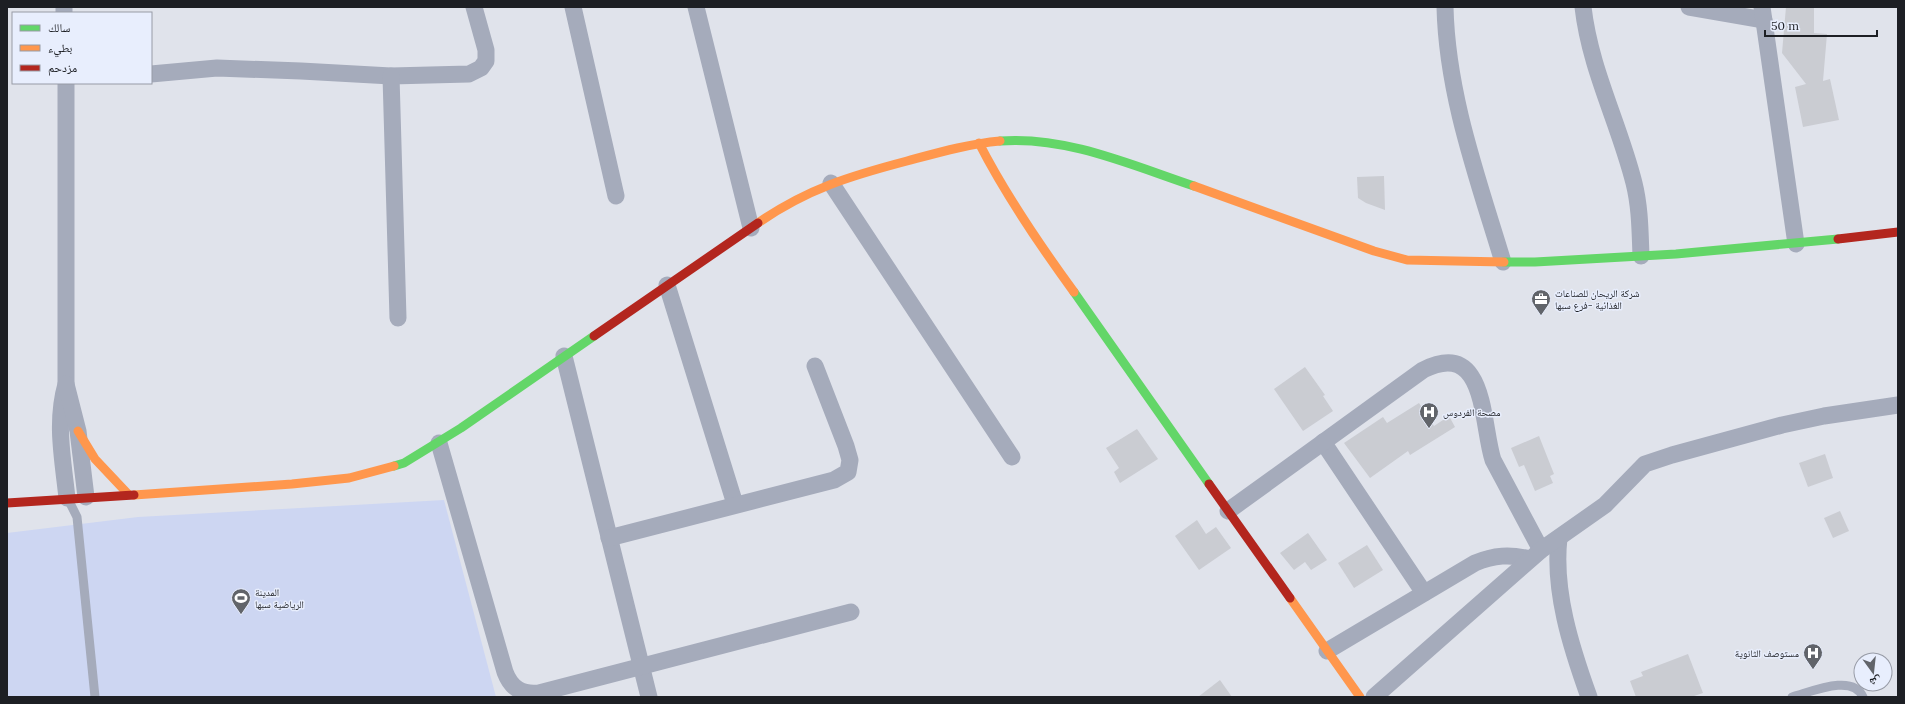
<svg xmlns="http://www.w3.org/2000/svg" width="1905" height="704" viewBox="0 0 1905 704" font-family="Lora,'Noto Naskh Arabic',serif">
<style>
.green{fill:#cdd6f2}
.building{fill:#caccd2}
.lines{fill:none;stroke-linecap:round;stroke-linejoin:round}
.lane{stroke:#a5abbb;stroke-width:9}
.street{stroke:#a5abbb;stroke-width:17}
.fast{stroke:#63d668;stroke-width:9}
.slow{stroke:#ff974d;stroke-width:9}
.jam{stroke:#b3261e;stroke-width:9}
.labels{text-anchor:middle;stroke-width:3;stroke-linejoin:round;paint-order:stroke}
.poi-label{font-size:10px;fill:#1d1f24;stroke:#e8eefd;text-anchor:start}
</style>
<rect width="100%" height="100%" fill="#e0e3eb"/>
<polygon class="green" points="444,500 496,697 7,697 7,533 138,517"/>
<g class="building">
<polygon points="1786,7 1814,7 1814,33 1827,34 1823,81 1830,79 1839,120 1803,127 1795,87 1806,84 1782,53"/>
<polygon points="1384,176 1385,210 1366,203 1358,198 1357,177"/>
<polygon points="1305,367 1325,395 1323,396 1333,411 1303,431 1274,389"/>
<polygon points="1419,403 1434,426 1449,416 1455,427 1410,455 1408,451 1370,478 1344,443 1383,417 1387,423"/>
<polygon points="1137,429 1158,459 1120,483 1114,472 1119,468 1106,448"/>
<polygon points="1539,436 1554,474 1550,476 1553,483 1535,491 1524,465 1519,467 1511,448"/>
<polygon points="1825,454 1833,478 1808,487 1799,463"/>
<polygon points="1840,511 1849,531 1833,538 1824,518"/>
<polygon points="1197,520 1206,534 1216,527 1231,548 1199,570 1175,536"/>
<polygon points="1308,533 1327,560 1311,570 1305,562 1294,570 1280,553"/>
<polygon points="1367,545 1383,570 1354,588 1338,563"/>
<polygon points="1688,654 1703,693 1691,697 1636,697 1630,681 1643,676 1641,672"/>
<polygon points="1220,680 1232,697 1198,697"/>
</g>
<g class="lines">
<g class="lane">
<polyline points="68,499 77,517 95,697"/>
<path d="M1792,697C1811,692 1853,673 1863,697"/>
</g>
<g class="street">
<polyline points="64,7 64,13"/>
<polyline points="573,7 616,196"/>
<polyline points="696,7 751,228"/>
<path d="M1445,7C1447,95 1478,179 1503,262"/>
<path d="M1583,7C1590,69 1619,123 1634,183C1640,207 1640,231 1641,256"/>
<polyline points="1689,7 1764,20"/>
<polyline points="1762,7 1796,244"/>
<polyline points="151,74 217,68 301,71 391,76 469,74 481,68 486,61 486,50 474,7"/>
<polyline points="391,76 398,318"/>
<path d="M66,83V384C55,422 63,460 67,498"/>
<polyline points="831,183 1012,457"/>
<polyline points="667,285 735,504"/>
<polyline points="564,356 649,697"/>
<polyline points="66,384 78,431 86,497"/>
<polyline points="1323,442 1424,593"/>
<path d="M439,443L505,672C511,688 522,695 539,693L851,612"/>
<path d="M1228,511L1423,370C1487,338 1481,423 1493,460L1541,550"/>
<polyline points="609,538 834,480 848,472 850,460 846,446 815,366"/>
<path d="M1559,538C1553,591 1571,647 1589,697"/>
<path d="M1327,651L1475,563C1494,555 1510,554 1530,559"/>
<polyline points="1374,697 1541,550 1605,505 1645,464 1672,455 1782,425 1824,416 1898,405"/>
</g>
<g class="fast">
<path d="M1000,141C1067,136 1131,165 1194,186"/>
<polyline points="1504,262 1535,262 1676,254 1838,239"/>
<polyline points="1074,292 1209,484"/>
<polyline points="394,466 404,463 461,428 594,336"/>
</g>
<g class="slow">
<path d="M979,143C1006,196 1039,244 1074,292"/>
<polyline points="1194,186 1374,251 1407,260 1504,262"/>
<path d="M758,223C807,189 850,176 907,161C937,153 968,144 1000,141"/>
<polyline points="78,431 95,459 128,494"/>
<polyline points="134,495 292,484 349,478 394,466"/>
<polyline points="1290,598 1360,697"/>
</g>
<g class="jam">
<polyline points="1838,239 1898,232"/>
<polyline points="594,336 758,223"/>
<polyline points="1209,484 1290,598"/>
<polyline points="7,503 134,495"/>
</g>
</g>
<defs>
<g id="office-pin" transform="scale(1)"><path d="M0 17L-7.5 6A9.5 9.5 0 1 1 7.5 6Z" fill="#61646a" stroke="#e8eefd"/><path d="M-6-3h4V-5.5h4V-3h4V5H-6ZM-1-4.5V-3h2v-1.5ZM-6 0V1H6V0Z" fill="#fff"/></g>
<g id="hospital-pin" transform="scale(1)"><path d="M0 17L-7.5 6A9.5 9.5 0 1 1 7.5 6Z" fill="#61646a" stroke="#e8eefd"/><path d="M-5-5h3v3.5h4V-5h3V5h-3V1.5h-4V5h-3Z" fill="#fff"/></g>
<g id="stadium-pin" transform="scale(1)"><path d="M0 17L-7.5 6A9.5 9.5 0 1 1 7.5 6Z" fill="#61646a" stroke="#e8eefd"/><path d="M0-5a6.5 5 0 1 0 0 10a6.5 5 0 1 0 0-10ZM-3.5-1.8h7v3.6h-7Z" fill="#fff"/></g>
</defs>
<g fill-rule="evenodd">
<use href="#office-pin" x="1541" y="299"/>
<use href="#hospital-pin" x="1429" y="412"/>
<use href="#stadium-pin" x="241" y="598"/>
<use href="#hospital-pin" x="1813" y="653"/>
</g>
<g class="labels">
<g class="poi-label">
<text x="1555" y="297">شركة الريحان للصناعات<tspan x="1555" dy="12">الغذائية -فرع سبها</tspan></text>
<text x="1443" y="416">مصحة الفردوس</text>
<text x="255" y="596">المدينة<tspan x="255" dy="12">الرياضية سبها</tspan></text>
<text x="1799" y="657" text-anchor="end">مستوصف الثانوية</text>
</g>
</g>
<rect width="1905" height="704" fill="none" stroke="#1d1f24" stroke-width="16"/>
<rect x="12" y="12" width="140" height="72" fill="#e8eefd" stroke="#979ba6"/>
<rect x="20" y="25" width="20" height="6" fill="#63d668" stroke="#979ba6"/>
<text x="48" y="32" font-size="12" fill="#1d1f24">سالك</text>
<rect x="20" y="45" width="20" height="6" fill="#ff974d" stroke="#979ba6"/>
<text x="48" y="52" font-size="12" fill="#1d1f24">بطيء</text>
<rect x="20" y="65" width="20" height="6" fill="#b3261e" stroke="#979ba6"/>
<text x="48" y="72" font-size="12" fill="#1d1f24">مزدحم</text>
<g transform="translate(1873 672) rotate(165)"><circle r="19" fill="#e8eefd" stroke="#979ba6"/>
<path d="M0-3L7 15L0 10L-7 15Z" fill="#61646a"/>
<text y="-6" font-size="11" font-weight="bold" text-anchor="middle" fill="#1d1f24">ش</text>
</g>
<path d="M1765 30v6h112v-6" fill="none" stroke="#1d1f24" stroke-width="2"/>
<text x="1771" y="30" font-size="12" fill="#1d1f24" stroke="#e8eefd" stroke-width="3" paint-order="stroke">50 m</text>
</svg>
